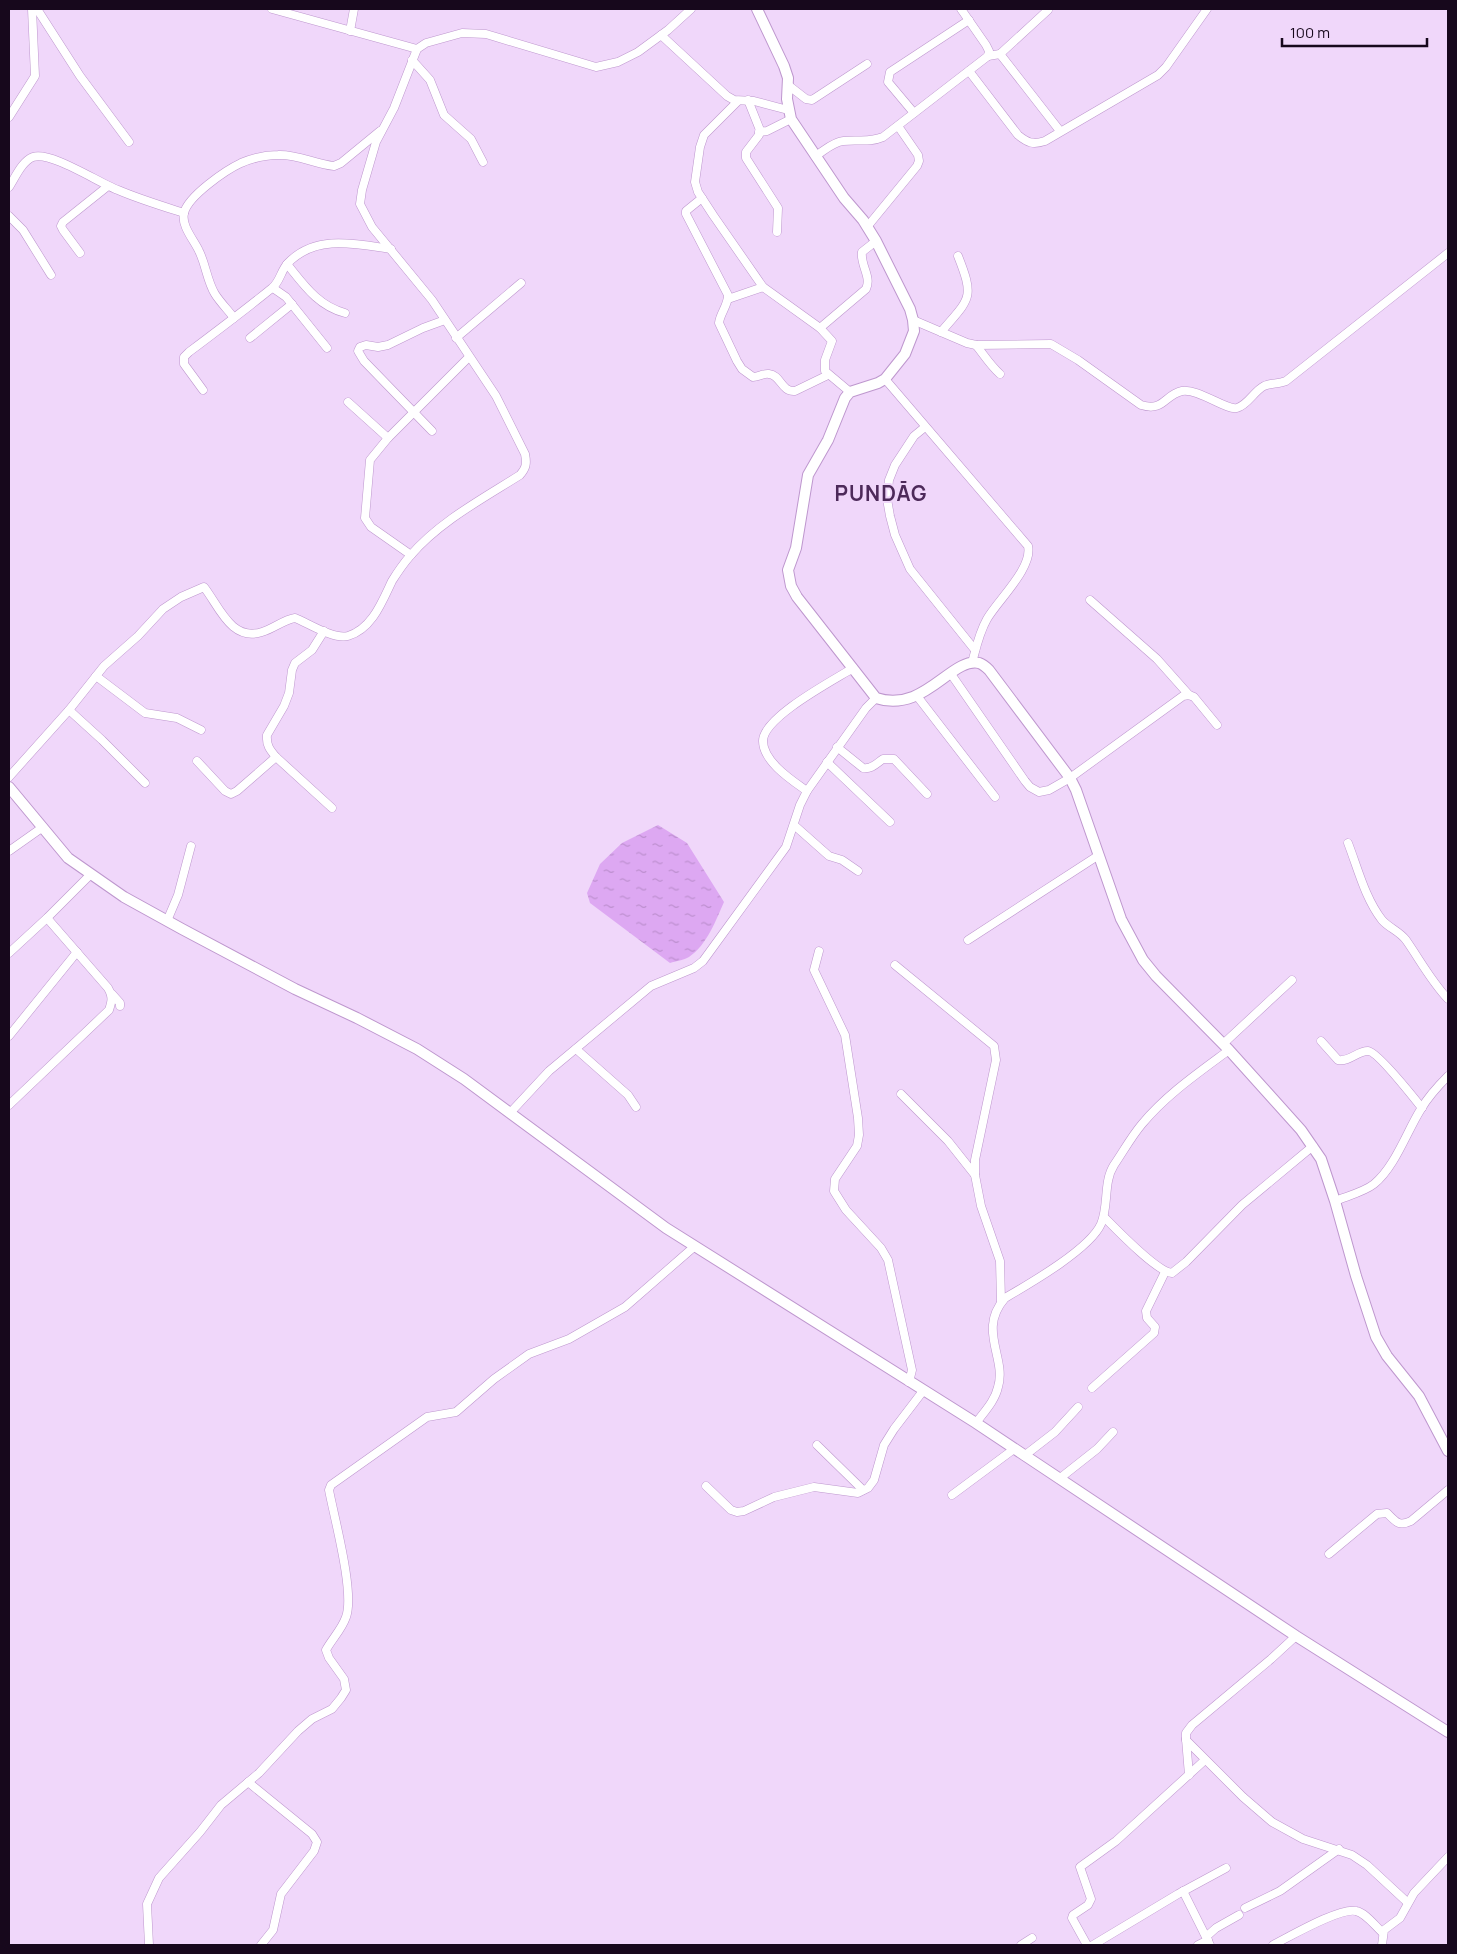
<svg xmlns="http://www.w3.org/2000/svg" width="1457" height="1954" viewBox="0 0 1457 1954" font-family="Manrope,sans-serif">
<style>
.water{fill:url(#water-ripples)}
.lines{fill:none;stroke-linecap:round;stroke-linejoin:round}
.minor-casing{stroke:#be97ce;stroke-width:9}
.tertiary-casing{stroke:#be97ce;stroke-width:12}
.minor{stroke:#fff;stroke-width:8}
.tertiary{stroke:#fff;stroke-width:10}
.labels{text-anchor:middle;stroke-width:4;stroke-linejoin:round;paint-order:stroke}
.district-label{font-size:21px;font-weight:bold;letter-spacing:1px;fill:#4d2a5a;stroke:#f0d7fa}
</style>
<defs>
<pattern id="water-ripples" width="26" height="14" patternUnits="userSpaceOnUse" patternTransform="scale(1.25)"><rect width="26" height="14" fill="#dda8f2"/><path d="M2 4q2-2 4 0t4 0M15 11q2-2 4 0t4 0" fill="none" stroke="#bd8fcf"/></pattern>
</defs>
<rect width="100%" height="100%" fill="#f0d7fa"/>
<path class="water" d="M658,825L687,843L724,902C716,920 707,945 689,957C684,960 676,961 670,963L590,903L587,893L600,864L622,843Z"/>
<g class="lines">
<g class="minor-casing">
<g id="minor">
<polyline points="37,9 80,76 129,142"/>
<polyline points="272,9 417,49"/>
<polyline points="350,31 354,9"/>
<polyline points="661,35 727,96 734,100 754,101 788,110"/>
<polyline points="1000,54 1060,131"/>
<polyline points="988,56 1000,54 1048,10"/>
<polyline points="412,60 430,80 444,115 471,139 483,162"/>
<path d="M969,71L1018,135C1028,143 1033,145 1045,141L1158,75L1166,67L1207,9"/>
<polyline points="788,85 806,99 812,100 867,64"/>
<polyline points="748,100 760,130 759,135 746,152 746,158 778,208 777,232"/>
<polyline points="738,101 704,135 700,147 695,182 698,192 713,215 763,287"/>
<polyline points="914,113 888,82 890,72 969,20"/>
<polyline points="9,117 35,76 32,9"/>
<polyline points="759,132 767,131 791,119"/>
<path d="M815,156C824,151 833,142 843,141C858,139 869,143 883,137L988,56L989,51L986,45L961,9"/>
<path d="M9,187C15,178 22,161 33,157C51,151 99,183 118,190C139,199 162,206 184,213"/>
<path d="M702,198L686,211V214L728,295C728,306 720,313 719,323L737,361L742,369L753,377C758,377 764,373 769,374C781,375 781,392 795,391L828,375"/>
<polyline points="9,216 23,230 51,275"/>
<polyline points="867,227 917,166 919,161 918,155 898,126"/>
<polyline points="80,253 63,230 61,226 63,222 108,186"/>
<path d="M287,264C304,285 318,306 345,313"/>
<polyline points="273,288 286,297 327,348"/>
<polyline points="728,299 763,287 820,328"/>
<path d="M234,318C228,310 220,302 215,294C207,281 206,265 199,251C194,240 181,226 184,213C188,196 226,170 241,163C253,158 265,155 278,155C297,154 315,164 334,166L341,163L380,131"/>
<path d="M913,320L967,343L976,345L1051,344L1078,360L1141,405C1164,412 1164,395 1182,391C1198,388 1227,411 1237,408C1248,405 1254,391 1264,386C1270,383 1279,384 1286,381L1448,253"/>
<path d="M941,332C970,298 975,299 958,256"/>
<polyline points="250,338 292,304"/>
<polyline points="456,338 521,283"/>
<path d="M976,345C984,355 990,365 1000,374"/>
<path d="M885,379L1028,546C1033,568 998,600 987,619C979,633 976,648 972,663"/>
<path d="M203,390L184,364V357L189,352C217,331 245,310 272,288C280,282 281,270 288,263C316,234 356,244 391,249"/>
<path d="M850,392L825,371V360L832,341L820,328L866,289C872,277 860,265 862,252L876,241"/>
<polyline points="348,402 388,438 468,358"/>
<polyline points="925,427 914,436 895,465 889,480 887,499 890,516 895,535 910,569 975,650"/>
<polyline points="432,431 364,361 358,351 360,347 366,345 378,347 388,345 423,328 445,320"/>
<polyline points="388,438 370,460 365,518 371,527 411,555"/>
<polyline points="1090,600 1157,659 1189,695"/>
<path d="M324,631L312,650L295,663L292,670L289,693L284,706L267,735C266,745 270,750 276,757L332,808"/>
<polyline points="951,674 1025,781 1030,787 1039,792 1049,790 1070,778 1183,696 1189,695 1194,697 1217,725"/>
<polyline points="96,676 145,713 177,718 201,730"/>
<polyline points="917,696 995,797"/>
<polyline points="69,710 102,740 145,783"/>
<path d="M837,747L863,768C871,770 877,763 883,759H894L927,794"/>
<polyline points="197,761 225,791 231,794 237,791 276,757"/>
<polyline points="827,762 890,822"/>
<path d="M9,777L69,710L104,666L138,636L163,609L181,597L204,587C219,606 231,642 262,632C273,629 283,620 295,618C308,623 334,640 348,636C372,629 382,602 392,581C397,573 403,564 410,556C439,522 482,499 520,475C526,468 527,464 525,454L496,396L432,300L372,227L360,204L362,190L376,142L394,108L417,49L426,43L462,33L486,34L596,67L618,62L638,52L668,30L691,9"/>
<path d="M807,791C793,781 763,762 763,741C763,717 834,680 853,668"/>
<polyline points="794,825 829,856 842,860 858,871"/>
<path d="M1348,843C1358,869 1365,898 1382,920C1389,928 1399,931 1406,940C1420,960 1431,981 1448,999"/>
<polyline points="9,851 43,827"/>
<polyline points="167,921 178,895 191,846"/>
<polyline points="968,940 1099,855"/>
<polyline points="819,951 814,970 845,1035 858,1118 859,1135 857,1146 835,1179 834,1191 846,1210 881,1248 888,1260 912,1370 909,1382"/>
<polyline points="9,953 47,918 91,874"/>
<polyline points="895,965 994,1046 996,1060 975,1160 975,1175 981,1206 1000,1261 1001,1301"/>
<polyline points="112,994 120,1003 120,1006"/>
<polyline points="9,1036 77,952"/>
<path d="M1321,1041L1338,1060C1350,1062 1357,1051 1368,1051C1377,1051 1414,1098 1422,1108"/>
<polyline points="1223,1044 1292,980"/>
<polyline points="576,1049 628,1095 636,1107"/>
<polyline points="901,1094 948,1141 975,1175"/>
<path d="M9,1105L109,1010C112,1001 113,997 108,988L47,918"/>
<polyline points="510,1113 549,1071 651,986 694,968 703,961 786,847 800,805 807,791 866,708 876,698"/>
<path d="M1335,1201C1347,1196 1364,1192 1374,1184C1395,1167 1407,1131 1421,1109C1428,1097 1438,1086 1448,1076"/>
<path d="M1104,1217C1116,1229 1157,1272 1172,1273L1186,1262L1242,1205L1313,1146"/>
<polyline points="1092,1388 1154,1333 1155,1327 1147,1318 1146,1311 1165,1272"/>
<path d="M976,1423C984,1412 995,1401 998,1387C1007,1358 977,1330 1005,1298C1029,1284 1090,1249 1101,1224C1109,1206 1103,1182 1114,1165C1123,1152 1131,1137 1142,1124C1166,1095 1198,1073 1229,1050"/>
<polyline points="817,1445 863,1490"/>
<polyline points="1024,1456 1055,1432 1078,1407"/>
<polyline points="1059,1479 1097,1449 1113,1432"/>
<polyline points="706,1486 731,1510 737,1512 744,1511 774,1497 814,1487 858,1493 868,1488 874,1480 884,1445 894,1429 923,1391"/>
<polyline points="952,1495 1014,1449"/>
<path d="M1329,1554L1377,1514L1387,1513C1396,1522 1399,1527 1411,1521L1448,1490"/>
<polyline points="1296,1636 1271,1659 1192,1725 1186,1733 1186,1740 1243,1797 1272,1822 1303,1839 1352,1855 1367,1865 1407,1902"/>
<polyline points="1186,1739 1189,1775"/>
<polyline points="248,1782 312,1834 317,1842 314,1851 281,1894 273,1930 261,1945"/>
<polyline points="1183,1891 1210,1945"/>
<polyline points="1245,1908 1280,1891 1339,1849"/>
<polyline points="1205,1934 1207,1936 1216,1928 1239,1915"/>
<path d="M149,1945L147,1904L159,1878L200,1832L221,1805L259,1773L298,1731L312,1719L332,1709L341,1698L346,1690L344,1679L329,1658L326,1650C332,1639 342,1629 346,1617C355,1593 334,1517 329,1490L331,1485L427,1417L456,1412L494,1379L529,1354L569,1339L625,1307L695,1246"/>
<polyline points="1021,1945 1032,1938"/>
<polyline points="1087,1945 1072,1918 1073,1915 1088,1905 1091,1899 1080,1867 1116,1841 1205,1760"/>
<polyline points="1093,1945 1178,1894 1226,1868"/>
<polyline points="1198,1945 1208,1940"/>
<path d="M1273,1945C1289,1937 1340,1907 1356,1911C1366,1913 1375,1926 1383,1933"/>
<polyline points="1382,1945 1384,1930 1400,1918 1414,1893 1448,1857"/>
</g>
</g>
<g class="tertiary-casing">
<g id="tertiary">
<path d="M757,9L784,66L788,78L787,99L791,119L844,198L863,220L876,241L910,309L913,320L914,331L905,354L885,379L878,383L850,392L845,398L828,440L808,475L796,548L788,570L791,586L797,597L876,698C924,714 951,657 979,663C982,664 986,667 989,670L1070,778L1076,790L1121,919L1143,960L1156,976L1229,1050L1301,1130L1321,1159L1335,1201L1356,1276L1376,1337L1387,1356L1419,1396L1448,1451"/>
<polyline points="9,787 68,858 124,897 182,929 295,989 357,1018 417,1049 464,1079 666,1228 976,1423 1296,1636 1448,1732"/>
</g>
</g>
<use href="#minor" class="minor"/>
<use href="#tertiary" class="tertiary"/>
</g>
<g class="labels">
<g class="district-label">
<text x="881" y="501">PUNDĀG</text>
</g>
</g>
<rect width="1457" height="1954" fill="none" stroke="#17081c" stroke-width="20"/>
<path d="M1282 38v8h145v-8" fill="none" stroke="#17081c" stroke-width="2.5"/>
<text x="1290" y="38" font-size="15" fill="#17081c" stroke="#f0d7fa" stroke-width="4" paint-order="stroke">100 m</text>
</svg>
